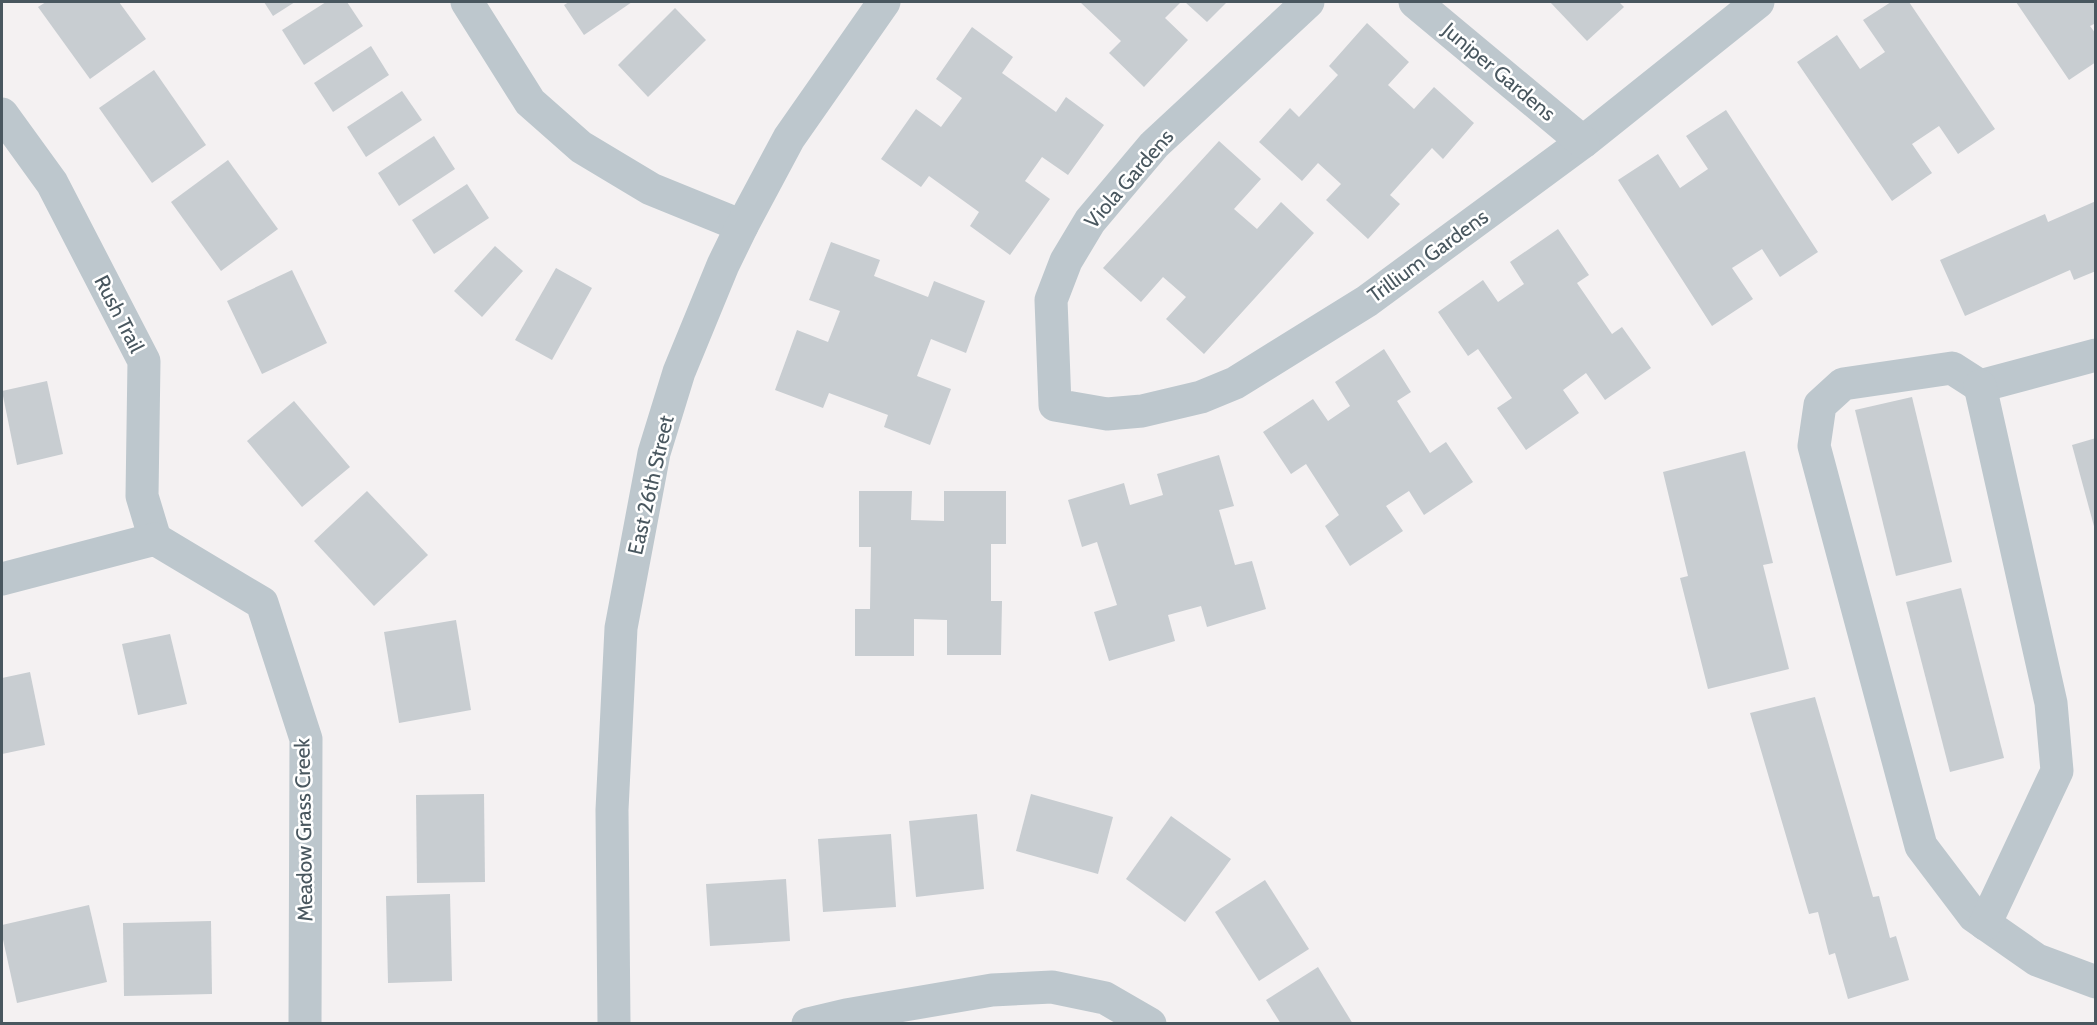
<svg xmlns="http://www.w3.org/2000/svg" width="2097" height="1025" viewBox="0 0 2097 1025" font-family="Cabin,sans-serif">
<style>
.building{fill:#c8cdd1}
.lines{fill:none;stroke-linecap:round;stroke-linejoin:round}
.minor{stroke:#bdc7cd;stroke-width:33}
.labels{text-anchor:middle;stroke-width:5;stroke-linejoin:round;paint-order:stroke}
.street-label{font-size:21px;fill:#49575f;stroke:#fff}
</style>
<rect width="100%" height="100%" fill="#f4f1f2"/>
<g class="building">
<polygon points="46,2 119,2 146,39 90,79 38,7"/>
<polygon points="264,2 295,2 273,16"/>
<polygon points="326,2 347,2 363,26 304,65 282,30"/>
<polygon points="569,2 632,2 584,35 564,5"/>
<polygon points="1080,2 1181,2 1165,18 1188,40 1144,87 1109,53 1121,41"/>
<polygon points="1185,2 1227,2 1207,22"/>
<polygon points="1550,2 1619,2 1624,7 1587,41"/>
<polygon points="1891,2 1909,2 1995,129 1958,154 1939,126 1912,144 1932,173 1892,201 1797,62 1837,35 1860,69 1885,52 1863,20"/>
<polygon points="2016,2 2096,2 2096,23 2090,26 2096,34 2096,62 2069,80"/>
<polygon points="675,8 706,40 648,97 618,65"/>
<polygon points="1367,23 1409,62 1388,85 1414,109 1434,87 1474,123 1443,159 1432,148 1390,195 1400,204 1368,239 1326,200 1341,184 1318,163 1302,181 1259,142 1290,108 1299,117 1338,75 1329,66"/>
<polygon points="972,27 1013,57 1002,73 1056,112 1066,97 1104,125 1068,175 1042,157 1025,181 1050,199 1010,255 970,226 979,212 929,176 921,187 881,159 916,109 941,127 962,98 936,79"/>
<polygon points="371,46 389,75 333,112 314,83"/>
<polygon points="154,70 206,145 152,183 99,108"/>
<polygon points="402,91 422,120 366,157 347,127"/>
<polygon points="1726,110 1818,252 1780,277 1762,249 1732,268 1753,299 1712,326 1618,180 1658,154 1680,188 1708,169 1686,136"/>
<polygon points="434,136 455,169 399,206 378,173"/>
<polygon points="1219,141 1261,179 1234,209 1257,229 1281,202 1314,233 1204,354 1166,319 1186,297 1163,277 1141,302 1103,268"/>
<polygon points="228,160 278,229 221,271 171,202"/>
<polygon points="467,184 489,218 434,254 412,220"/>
<polygon points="2096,201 2096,271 2074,280 2070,270 1965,316 1940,260 2045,214 2048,222"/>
<polygon points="1558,229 1589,275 1577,283 1612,334 1622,327 1651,368 1605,400 1586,373 1563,390 1579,413 1526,450 1497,408 1512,398 1478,349 1468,356 1438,312 1483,280 1498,302 1524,284 1510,262"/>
<polygon points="831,242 880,260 874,276 928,297 934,281 985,301 966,353 931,339 917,376 951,389 930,445 884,427 888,415 829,393 823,408 775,390 797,330 828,342 840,311 809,300"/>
<polygon points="495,246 523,271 482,317 454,291"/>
<polygon points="556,268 592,288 552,360 515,340"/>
<polygon points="292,270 327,343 262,374 227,301"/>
<polygon points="1384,349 1411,392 1397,401 1430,453 1446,442 1473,482 1424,515 1409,491 1386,506 1403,531 1350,566 1325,526 1339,515 1306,464 1291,474 1263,432 1313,399 1328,421 1350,406 1335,382"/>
<polygon points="47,381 63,454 17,465 2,391"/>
<polygon points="1912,397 1952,562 1896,576 1855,410"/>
<polygon points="294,401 350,467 302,507 247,441"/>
<polygon points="2096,438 2096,530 2095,530 2072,445"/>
<polygon points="1745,451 1773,563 1763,565 1789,669 1708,689 1680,578 1688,576 1663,472"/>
<polygon points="1219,455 1234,506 1219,510 1235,565 1252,561 1266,609 1207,627 1201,606 1168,615 1175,641 1109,661 1094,612 1117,605 1097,542 1082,547 1068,500 1124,483 1130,505 1163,495 1157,474"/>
<polygon points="367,491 428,555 374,606 314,541"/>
<polygon points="859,491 912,491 911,520 944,521 944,491 1006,491 1006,544 991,544 991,601 1002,601 1001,655 947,655 947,620 914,619 914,656 855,656 855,609 870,609 871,547 859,547"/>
<polygon points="1961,588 2004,758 1950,772 1906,602"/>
<polygon points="456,620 471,710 399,723 384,632"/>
<polygon points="170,634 187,704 138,715 122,644"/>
<polygon points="30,672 45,745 2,754 2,678"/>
<polygon points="1815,697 1873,897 1879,896 1890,938 1896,936 1909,980 1848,999 1835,953 1829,955 1818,912 1809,914 1750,713"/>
<polygon points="484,794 485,882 417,883 416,795"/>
<polygon points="1031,794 1113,817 1098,874 1016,851"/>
<polygon points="977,814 984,889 916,897 909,821"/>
<polygon points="1171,816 1231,859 1185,922 1126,879"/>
<polygon points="891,834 896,907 823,912 818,839"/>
<polygon points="786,879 790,941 710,946 706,884"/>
<polygon points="1265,880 1309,949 1259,981 1215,912"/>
<polygon points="450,894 452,981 388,983 386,896"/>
<polygon points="89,905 107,982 17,1003 2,935 2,925"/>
<polygon points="211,921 212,994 124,996 123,923"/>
<polygon points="1318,967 1353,1024 1281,1024 1266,1000"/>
</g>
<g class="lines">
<g class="minor">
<polyline points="467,2 530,102 581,147 651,189 742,226"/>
<polyline points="1308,2 1154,145 1090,221 1066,261 1051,300 1055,405 1107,414 1142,411 1201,397 1235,383 1367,301 1583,142 1758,2"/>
<polyline points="1415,2 1583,142"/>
<polyline points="2,114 52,183 144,361 142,496 155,539"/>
<polyline points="2096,355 1980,386 1952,368 1843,384 1820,405 1814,446 1921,846 1974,916 2037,960 2096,982"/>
<polyline points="1980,386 2051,703 2057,771 1985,924"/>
<polyline points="2,579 155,539 262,603 306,739 305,1024"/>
<polyline points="614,1024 612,810 621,628 654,453 679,372 723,265 742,226 789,138 884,2"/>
<polyline points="808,1024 846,1015 992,990 1052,987 1105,998 1150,1024"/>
</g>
</g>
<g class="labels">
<g class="street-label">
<text transform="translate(1499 72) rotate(40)" y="7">Juniper Gardens</text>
<text transform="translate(1129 179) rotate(-49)" y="7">Viola Gardens</text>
<text transform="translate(1428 256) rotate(-36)" y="7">Trillium Gardens</text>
<text transform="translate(119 314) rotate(63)" y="7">Rush Trail</text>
<text transform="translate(651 485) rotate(-77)" y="7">East 26th Street</text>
<text transform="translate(304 830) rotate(-91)" y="7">Meadow Grass Creek</text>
</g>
</g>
<rect width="2097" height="1025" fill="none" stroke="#49575f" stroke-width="6"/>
</svg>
